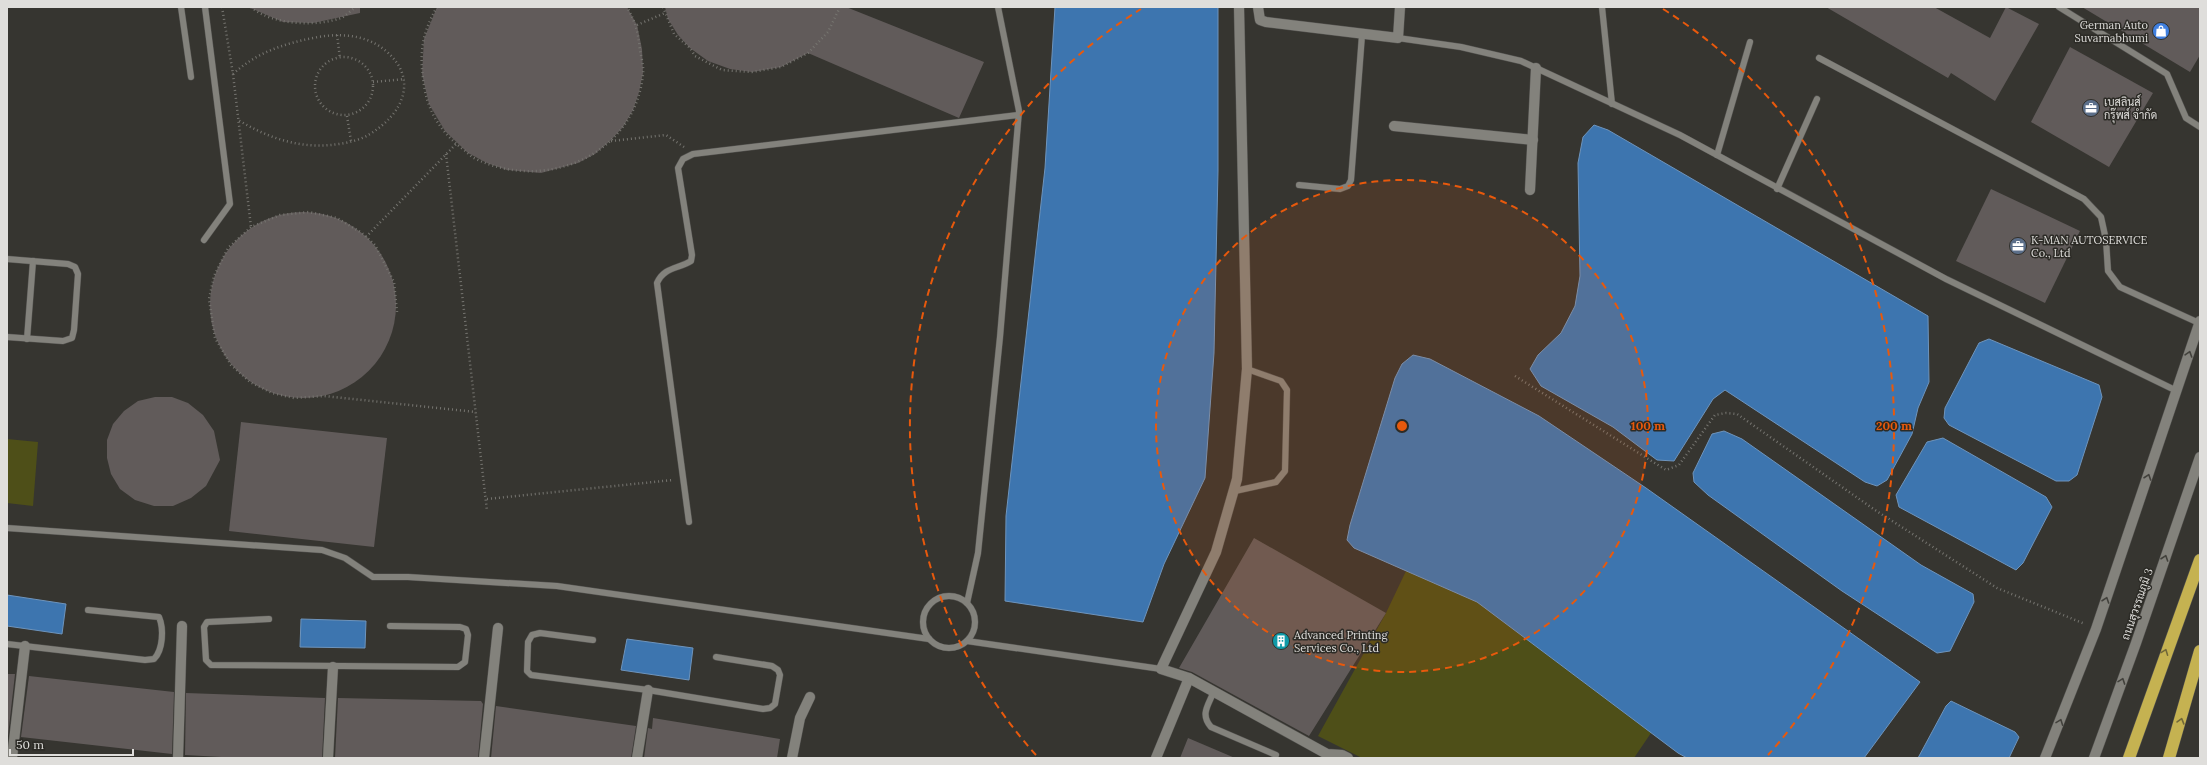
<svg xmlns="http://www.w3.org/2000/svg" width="2207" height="765" viewBox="0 0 2207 765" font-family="Lora,Sarabun,serif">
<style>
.green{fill:#4e4f18}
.water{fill:#3d75af;stroke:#6e94bc}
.building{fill:#615b5a}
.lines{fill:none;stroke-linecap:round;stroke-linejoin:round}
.lane-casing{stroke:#53524f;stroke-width:7}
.street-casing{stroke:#53524f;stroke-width:11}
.secondary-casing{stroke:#53524f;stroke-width:11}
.highway-casing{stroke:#53524f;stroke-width:13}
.path{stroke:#767570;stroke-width:2.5;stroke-dasharray:1 3;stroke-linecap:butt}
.lane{stroke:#83827c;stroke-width:6}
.street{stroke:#83827c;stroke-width:10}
.secondary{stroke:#83827c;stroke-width:10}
.highway{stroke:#c5b251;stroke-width:12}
.oneway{stroke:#42413c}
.oneway2{stroke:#716839}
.ring{fill:none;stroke:#e8590c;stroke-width:2;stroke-dasharray:7 5}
.labels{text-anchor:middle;stroke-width:3;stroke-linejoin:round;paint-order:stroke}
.poi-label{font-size:11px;fill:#dfdedb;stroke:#2c2b26;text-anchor:start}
.street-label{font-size:11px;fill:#dfdedb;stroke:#2c2b26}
.centre{fill:#e8590c;stroke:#2c2b26;stroke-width:2}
.ring-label{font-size:12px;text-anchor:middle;font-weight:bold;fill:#e8590c;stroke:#2c2b26;stroke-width:3;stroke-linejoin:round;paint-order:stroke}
</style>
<rect width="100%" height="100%" fill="#363530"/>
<g class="green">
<polygon points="7,439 38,442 33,506 7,503"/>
<polygon points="1406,571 1477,602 1651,733 1634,758 1362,758 1318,736 1386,613"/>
</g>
<g class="water">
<polygon points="1055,7 1218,7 1218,171 1214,353 1205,478 1164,564 1143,622 1005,601 1006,516 1045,168"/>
<polygon points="1594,125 1608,130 1928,316 1929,382 1918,408 1912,434 1887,480 1877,486 1865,482 1725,390 1713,399 1674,461 1657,460 1613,427 1541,386 1530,369 1538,355 1561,333 1575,306 1580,276 1578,163 1583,137"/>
<polygon points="1989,339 2099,385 2102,397 2077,475 2069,481 2056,481 1949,425 1944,418 1945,408 1979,343"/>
<polygon points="1413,355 1430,359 1539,416 1646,488 1920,682 1864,758 1687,758 1678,753 1477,602 1354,548 1347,540 1350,525 1395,378 1402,364"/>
<polygon points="1724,431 1742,439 1921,565 1973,594 1974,602 1950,651 1937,653 1842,591 1708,495 1694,482 1693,473 1712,434"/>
<polygon points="1943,438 2046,497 2052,507 2023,563 2016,570 1899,507 1896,495 1927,442"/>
<polygon points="7,595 66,604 62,634 7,626"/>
<polygon points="301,619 366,621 365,648 300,647"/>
<polygon points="627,639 693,648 689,680 621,670"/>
<polygon points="1951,701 2015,732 2019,737 2009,758 1918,758 1946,706"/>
</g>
<g class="building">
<polygon points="248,7 360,7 360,13 313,23 283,22"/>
<polygon points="437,7 627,7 637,25 642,49 643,73 639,92 633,110 623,127 610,141 595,154 578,163 541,173 507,170 487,163 468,153 445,131 429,104 422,74 424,39"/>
<polygon points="665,7 846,7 984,62 959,118 808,53 781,67 752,72 730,69 708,61 690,48 678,35 668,19"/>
<polygon points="1826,7 1934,7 1990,38 2006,7 2039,24 1995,101 1951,73 1948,78"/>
<polygon points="2082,7 2200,7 2200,55 2190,72"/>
<polygon points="2070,47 2153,93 2109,167 2031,122"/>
<polygon points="1991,189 2080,231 2045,303 1956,261"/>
<circle cx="303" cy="305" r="93"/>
<polygon points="155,397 172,397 188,403 203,415 214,431 220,460 206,486 191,498 173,506 154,506 135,500 120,489 111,474 107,458 107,440 113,424 124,411 138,401"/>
<polygon points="241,422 387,438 374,547 229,531"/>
<polygon points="1254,538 1386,613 1309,736 1192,672 1179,668"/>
<polygon points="7,674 15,674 8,736 7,736"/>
<polygon points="29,676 174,692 172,754 21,737"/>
<polygon points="186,693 325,698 322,758 239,758 185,755"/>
<polygon points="338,698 481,701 483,704 478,758 335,758"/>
<polygon points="496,706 636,726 631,758 491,758"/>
<polygon points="653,718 780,739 777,758 644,758 648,728 652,729"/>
<polygon points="1188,738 1235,758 1180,758"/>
</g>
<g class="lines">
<g class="lane-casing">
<g id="lane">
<polyline points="181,7 191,77"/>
<polyline points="1602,7 1612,104"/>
<polyline points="2059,7 2167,74 2186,118 2200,127"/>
<polyline points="1398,38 1461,47 1521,61 1680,135 1946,279 2177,391"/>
<polyline points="1819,58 2084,199 2101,217 2106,240 2108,271 2120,287 2199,323"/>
<polyline points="1717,155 1750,42"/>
<polyline points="1299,185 1340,189 1348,186 1351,180 1362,35"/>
<polyline points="1777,189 1817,99"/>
<polyline points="204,240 230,204 205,7"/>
<polyline points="7,259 68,264 75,267 78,274 74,330 72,338 63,341 7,337"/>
<polyline points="27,339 33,261"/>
<polyline points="1235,491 1276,482 1285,471 1287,390 1281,381 1247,369"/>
<path d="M689,522L657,283C664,267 678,269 691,261L692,255L678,168L683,159L693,154L1018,115"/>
<polyline points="7,528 322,550 345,558 373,577 408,577 557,586 929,639"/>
<circle cx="949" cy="622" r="26"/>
<polyline points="967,603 978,553 1000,337 1019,111 998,7"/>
<polyline points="269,619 207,622 204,627 206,660 211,665 458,667 465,662 468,635 466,629 460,627 390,626"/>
<polyline points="593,640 540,633 532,635 528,642 527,671 531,675 648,690 763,709 770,708 775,704 780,675 778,670 772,666 716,657"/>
<polyline points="967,641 1161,669"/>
<path d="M7,644L145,660L154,659C163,650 164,629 159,617L88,610"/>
<path d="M1214,691C1208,706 1200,714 1211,727L1276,755"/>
</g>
</g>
<g class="street-casing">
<g id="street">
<polyline points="1239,7 1247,369 1237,479 1216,552 1161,669 1189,678 1327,754 1342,755 1348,758"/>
<polyline points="1258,7 1260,20 1266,22 1398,38 1400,7"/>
<polyline points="1394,126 1533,140"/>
<polyline points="1530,190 1536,68"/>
<polyline points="12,758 25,646"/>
<polyline points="178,758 182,626"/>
<polyline points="328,758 333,667"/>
<polyline points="484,758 498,628"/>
<polyline points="637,758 648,690"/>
<polyline points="792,758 800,718 810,697"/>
<polyline points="1156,758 1189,678"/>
<polyline points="2045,758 2096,629 2200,321"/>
</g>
</g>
<g class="secondary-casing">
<polyline id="secondary" points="2094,758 2136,643 2200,457"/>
</g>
<g class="highway-casing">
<g id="highway">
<polyline points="2129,758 2200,560"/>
<polyline points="2169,758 2200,651"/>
</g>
</g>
<g class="path">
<polyline points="222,7 233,74 251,227"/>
<path d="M251,7C272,25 315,27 341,18C346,16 351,10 356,7"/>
<path d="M437,7C420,37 419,57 425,91C430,116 444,135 464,150C468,153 471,157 476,159C545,192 635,156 643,74C644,66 641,57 640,50C638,32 636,23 627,7"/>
<polyline points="663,7 674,34 690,48 695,56 722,70 752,72 781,67 808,53 828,32 840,7"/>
<polyline points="637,25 665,13"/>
<polyline points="337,35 340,58"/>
<circle cx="344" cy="86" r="29"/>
<path d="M233,74C257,52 286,43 318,37C342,33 367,35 386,51C419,79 403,114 370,134C359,141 343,144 330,145C296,148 267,137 238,120"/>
<polyline points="373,82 405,79"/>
<polyline points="347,116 351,141"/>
<polyline points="611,141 666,135 684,147"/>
<polyline points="446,154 487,511"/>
<polyline points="366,237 456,144"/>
<polyline points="397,312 394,282 375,245 362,233 337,218 309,212 280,215 251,227 228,248 214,276 209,299 215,338 231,365 250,382 272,393 294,398 324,396 476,412"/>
<polyline points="1515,376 1666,470 1679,465 1715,415 1726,413 1737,414 1875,510 1997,588 2085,624"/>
<polyline points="487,499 673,480"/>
</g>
<use href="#lane" class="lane"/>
<use href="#street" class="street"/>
<use href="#secondary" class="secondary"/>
<use href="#highway" class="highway"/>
</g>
<defs><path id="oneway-chevron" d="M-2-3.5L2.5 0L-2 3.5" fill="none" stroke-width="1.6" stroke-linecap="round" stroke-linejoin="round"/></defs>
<g class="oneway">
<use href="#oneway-chevron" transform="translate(2189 354) rotate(-72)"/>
<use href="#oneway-chevron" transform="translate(2148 477) rotate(-71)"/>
<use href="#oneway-chevron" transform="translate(2165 558) rotate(-71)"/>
<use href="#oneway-chevron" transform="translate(2106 600) rotate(-71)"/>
<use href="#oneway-chevron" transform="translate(2122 681) rotate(-70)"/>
<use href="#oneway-chevron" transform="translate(2060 722) rotate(-69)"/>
</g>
<g class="oneway2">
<use href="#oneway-chevron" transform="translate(2165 652) rotate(-69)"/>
<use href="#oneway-chevron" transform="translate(2181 721) rotate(-74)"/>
</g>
<circle cx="1402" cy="426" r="246" fill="#e8590c" fill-opacity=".12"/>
<g class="ring">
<circle cx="1402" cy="426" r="246"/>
<path d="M1036 755A492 492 0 0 1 1141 9M1663 9A492 492 0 0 1 1768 755"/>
</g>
<defs>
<g id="shop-disc" transform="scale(0.9)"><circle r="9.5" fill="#3f7fe0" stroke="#2c2b26"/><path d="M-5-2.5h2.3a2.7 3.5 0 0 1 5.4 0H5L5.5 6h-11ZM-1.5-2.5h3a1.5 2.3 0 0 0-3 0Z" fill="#fff"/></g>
<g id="office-disc" transform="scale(0.9)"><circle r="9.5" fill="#5c6f8a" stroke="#2c2b26"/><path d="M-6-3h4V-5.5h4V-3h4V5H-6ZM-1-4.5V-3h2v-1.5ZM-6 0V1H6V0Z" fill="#fff"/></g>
<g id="building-disc" transform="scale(0.9)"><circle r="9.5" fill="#0f9aa8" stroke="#2c2b26"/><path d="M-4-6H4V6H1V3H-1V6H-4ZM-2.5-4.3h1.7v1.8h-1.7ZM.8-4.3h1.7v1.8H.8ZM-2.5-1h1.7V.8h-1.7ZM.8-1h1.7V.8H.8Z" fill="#fff"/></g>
</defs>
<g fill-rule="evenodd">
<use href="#shop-disc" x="2161" y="31"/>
<use href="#office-disc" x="2091" y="108"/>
<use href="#office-disc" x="2018" y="246"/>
<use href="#building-disc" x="1281" y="641"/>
</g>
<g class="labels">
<g class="poi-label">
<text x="2148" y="29" text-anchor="end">German Auto<tspan x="2148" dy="13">Suvarnabhumi</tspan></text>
<text x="2104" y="106">เบสลินส์<tspan x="2104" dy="13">กรุ๊พส์ จำกัด</tspan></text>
<text x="2031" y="244">K-MAN AUTOSERVICE<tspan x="2031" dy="13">Co., Ltd</tspan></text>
<text x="1294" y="639">Advanced Printing<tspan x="1294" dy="13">Services Co., Ltd</tspan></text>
</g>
<g class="street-label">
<text transform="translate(2137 604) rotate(-71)" y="4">ถนนสุวรรณภูมิ 3</text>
</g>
</g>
<circle cx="1402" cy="426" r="6" class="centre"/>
<g class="ring-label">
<text x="1648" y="430">100 m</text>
<text x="1894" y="430">200 m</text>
</g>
<rect width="2207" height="765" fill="none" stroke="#dfdedb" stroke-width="16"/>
<path d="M10 749v6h123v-6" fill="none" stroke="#dfdedb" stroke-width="2"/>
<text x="16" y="749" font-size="12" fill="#dfdedb" stroke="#2c2b26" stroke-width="3" paint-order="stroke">50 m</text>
</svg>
